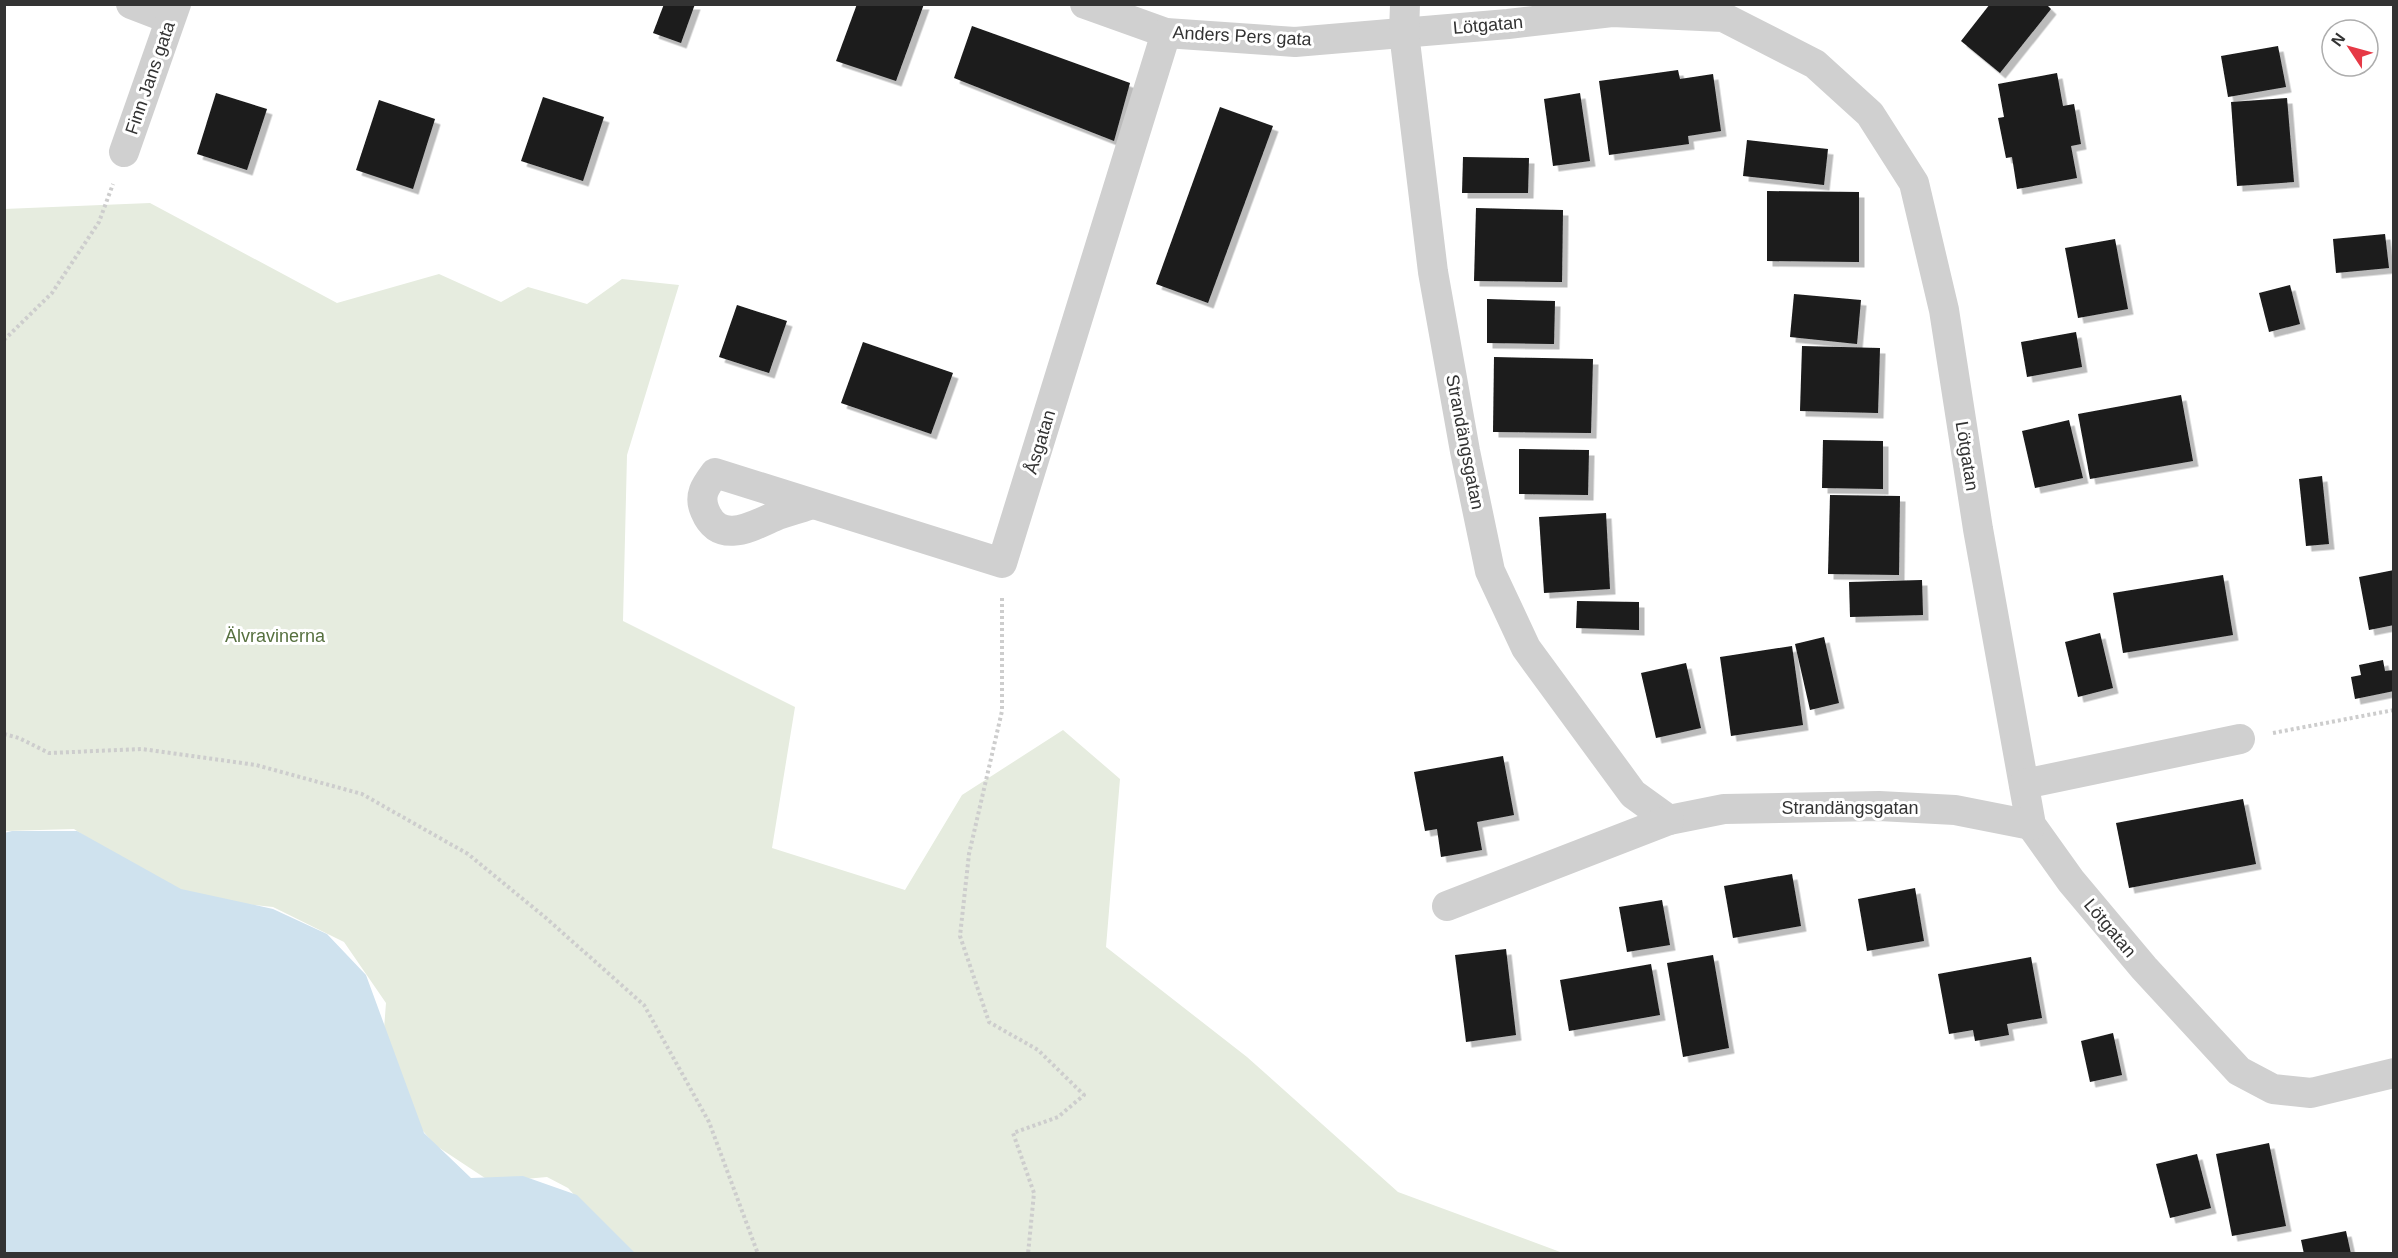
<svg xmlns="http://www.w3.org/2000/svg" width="2398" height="1258" viewBox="0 0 2398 1258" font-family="Helvetica,sans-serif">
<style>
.green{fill:#e6ecdf}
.water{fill:#cfe2ee}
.building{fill:#1a1a1a;filter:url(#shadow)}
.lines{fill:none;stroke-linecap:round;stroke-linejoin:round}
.path{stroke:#cdcdcd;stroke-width:4;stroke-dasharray:3 3;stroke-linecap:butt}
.street{stroke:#d0d0d0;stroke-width:30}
.labels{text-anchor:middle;stroke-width:6;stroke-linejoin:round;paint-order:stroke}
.street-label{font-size:18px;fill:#333;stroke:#fff}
.park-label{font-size:18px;fill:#56703f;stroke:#fff}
</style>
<defs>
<filter id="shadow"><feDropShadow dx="5.5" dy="5.5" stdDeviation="0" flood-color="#0004"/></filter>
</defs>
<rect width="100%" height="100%" fill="#fff"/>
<polygon class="green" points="150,203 337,303 439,274 501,302 528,287 587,304 622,279 679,285 627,455 623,621 795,707 772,848 905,890 962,795 1063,730 1120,779 1106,947 1247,1057 1398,1192 1563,1253 628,1253 568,1188 547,1177 491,1182 435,1145 380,1081 386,1003 344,942 273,907 196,899 144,876 74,829 5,831 4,209"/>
<polygon class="water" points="12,831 77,831 181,889 273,909 327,934 366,975 424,1133 471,1178 523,1176 577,1195 635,1253 5,1253 4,833"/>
<g class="building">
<polygon points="664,4 695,4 681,43 653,33"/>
<polygon points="857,4 924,4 896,81 836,61"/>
<polygon points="1990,4 2046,4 2051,9 2000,73 1961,41"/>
<polygon points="972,26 1130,83 1114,141 954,78"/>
<polygon points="2278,46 2286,87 2228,97 2221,56"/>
<polygon points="1678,70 1680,79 1713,74 1721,131 1688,136 1689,144 1609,155 1599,81"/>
<polygon points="2057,73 2063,106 2074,104 2081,144 2071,146 2077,178 2017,189 2012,157 2006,158 1998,118 2004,117 1998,84"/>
<polygon points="216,93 267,109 247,170 197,154"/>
<polygon points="1580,93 1590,161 1553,166 1544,99"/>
<polygon points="543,97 604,117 583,181 521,161"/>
<polygon points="2287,98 2294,182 2237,186 2231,102"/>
<polygon points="379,100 435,119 413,189 356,170"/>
<polygon points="1220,107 1273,126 1208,303 1156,284"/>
<polygon points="1747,140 1828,149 1824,185 1743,176"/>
<polygon points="1463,157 1529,158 1528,193 1462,193"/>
<polygon points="1767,191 1859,192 1859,262 1767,261"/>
<polygon points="1476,208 1563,210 1562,282 1474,281"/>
<polygon points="2385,234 2389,268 2336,273 2333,239"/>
<polygon points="2115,239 2128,309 2078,318 2065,248"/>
<polygon points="2290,285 2300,324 2269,332 2259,293"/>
<polygon points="1794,294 1861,300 1857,344 1790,337"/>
<polygon points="1487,299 1555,301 1554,344 1487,343"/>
<polygon points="737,305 787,321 769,373 719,357"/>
<polygon points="2076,332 2082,367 2027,377 2021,342"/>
<polygon points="863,342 953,373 931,434 841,403"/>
<polygon points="1802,346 1880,348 1878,413 1800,411"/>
<polygon points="1494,357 1593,359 1591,433 1493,432"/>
<polygon points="2181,395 2193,461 2090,479 2078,414"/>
<polygon points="2069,420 2083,478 2035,488 2022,431"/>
<polygon points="1823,440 1883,441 1883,489 1822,488"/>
<polygon points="1519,449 1589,450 1588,495 1519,494"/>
<polygon points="2322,476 2329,544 2306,546 2299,479"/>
<polygon points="1830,495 1900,496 1899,575 1828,574"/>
<polygon points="1606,513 1610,589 1544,593 1539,517"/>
<polygon points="2394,570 2394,625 2369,630 2359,577"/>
<polygon points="2223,575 2233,635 2123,653 2113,593"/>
<polygon points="1922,580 1923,615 1850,617 1849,582"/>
<polygon points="1577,601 1639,602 1639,630 1576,628"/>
<polygon points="2100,633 2113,688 2078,697 2065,642"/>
<polygon points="1824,637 1839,703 1810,710 1795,644"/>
<polygon points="1792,646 1803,725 1731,736 1720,657"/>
<polygon points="2383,660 2385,671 2394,670 2394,691 2355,699 2351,677 2361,675 2359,665"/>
<polygon points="1686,663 1701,728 1656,738 1641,673"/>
<polygon points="1503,756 1514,815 1477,822 1482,850 1441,857 1437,829 1425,831 1414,772"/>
<polygon points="2243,799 2256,864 2129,888 2116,823"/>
<polygon points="1792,874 1801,926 1733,938 1724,886"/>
<polygon points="1915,888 1924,941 1867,951 1858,899"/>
<polygon points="1662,900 1670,945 1627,952 1619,907"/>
<polygon points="1506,949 1516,1035 1466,1042 1455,955"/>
<polygon points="1713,955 1729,1048 1683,1057 1667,963"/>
<polygon points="2031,957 2042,1018 2007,1024 2009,1035 1975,1041 1973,1030 1949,1034 1938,974"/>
<polygon points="1651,964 1660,1015 1569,1031 1560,980"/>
<polygon points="2113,1033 2122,1075 2090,1082 2081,1041"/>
<polygon points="2269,1143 2286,1226 2232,1236 2216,1154"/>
<polygon points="2197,1154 2211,1208 2170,1218 2156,1164"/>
<polygon points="2346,1231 2351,1254 2304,1254 2301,1240"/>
</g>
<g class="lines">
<g class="path">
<polyline points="4,340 52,293 99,222 113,184"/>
<polyline points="1002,598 1002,711 969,854 960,936 989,1022 1038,1050 1084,1095 1058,1117 1013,1133 1034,1193 1028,1254"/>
<polyline points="2273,733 2394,710"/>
<polyline points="4,734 19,738 49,753 142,749 256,765 362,794 468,854 546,918 644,1005 709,1122 758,1254"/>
</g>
<g class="street">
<polyline points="131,4 170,19"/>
<polyline points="1085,4 1166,33 1295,42 1508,24 1612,12 1723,17 1815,64 1870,114 1914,183 1944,310 1978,529 2031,825 2071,881 2144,968 2239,1071 2273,1089 2311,1093 2394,1073"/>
<polyline points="1405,4 1404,33 1433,272 1465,451 1490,571 1526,648 1633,794 1669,820 1724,809 1879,806 1955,810 2031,825"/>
<polyline points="124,152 176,4"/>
<path d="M810,505C800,508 789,511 778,515C754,525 720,547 705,511C698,495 706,485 715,473L1002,563L1166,33"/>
<polyline points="2024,784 2240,739"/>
<polyline points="1447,906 1669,820"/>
</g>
</g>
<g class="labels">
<g class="street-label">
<text transform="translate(1488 25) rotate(-5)" y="6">Lötgatan</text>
<text transform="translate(1242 36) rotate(3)" y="6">Anders Pers gata</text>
<text transform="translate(150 78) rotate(-71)" y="6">Finn Jans gata</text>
<text transform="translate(1040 442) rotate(-73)" y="6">Åsgatan</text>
<text transform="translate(1465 442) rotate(79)" y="6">Strandängsgatan</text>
<text transform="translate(1967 456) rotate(81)" y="6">Lötgatan</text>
<text x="1850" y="814">Strandängsgatan</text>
<text transform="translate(2110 928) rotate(50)" y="6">Lötgatan</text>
</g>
<g class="park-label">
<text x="275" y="642">Älvravinerna</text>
</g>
</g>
<rect width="2398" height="1258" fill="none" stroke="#333333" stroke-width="12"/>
<g transform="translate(2350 48) rotate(306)"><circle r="28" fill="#ffffff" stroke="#adadad" stroke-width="1.5"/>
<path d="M0-4.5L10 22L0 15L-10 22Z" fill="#e63946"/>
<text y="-9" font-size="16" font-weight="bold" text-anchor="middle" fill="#333333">N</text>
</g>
</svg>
